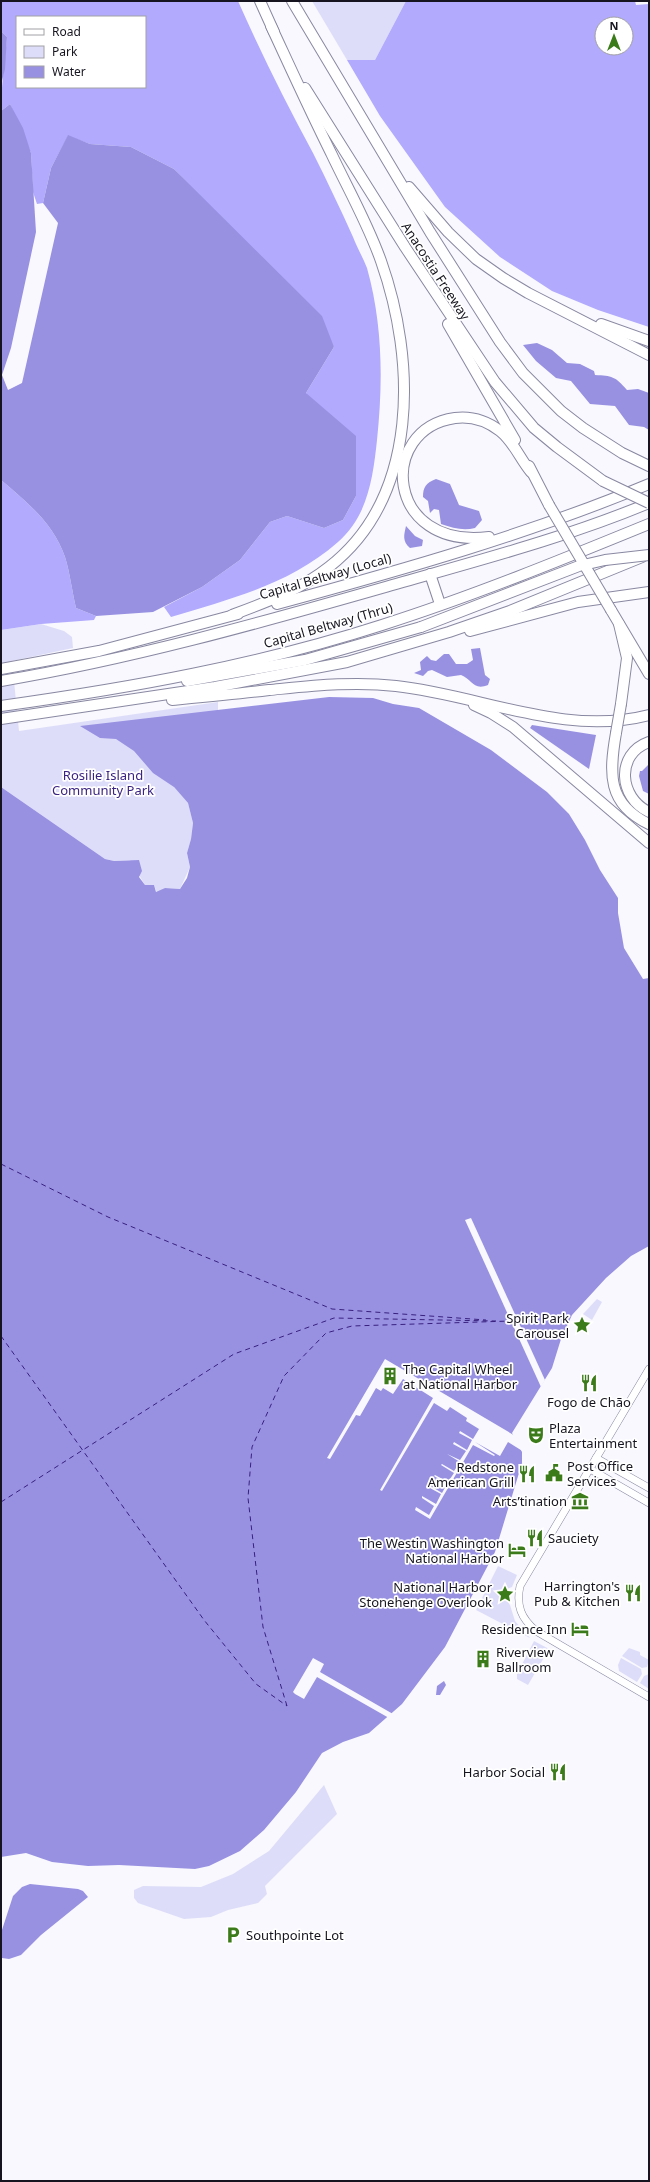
<svg xmlns="http://www.w3.org/2000/svg" width="650" height="2182" viewBox="0 0 650 2182" font-family="'Noto Sans',sans-serif">
<style>
.green{fill:#deddf9}
.forest{fill:#b1aafd;fill-rule:evenodd}
.water{fill:#9891e2}
.pier{fill:#f8f8fe}
.lines{fill:none;stroke-linecap:round;stroke-linejoin:round}
.ferry{stroke:#38207e;stroke-width:1;stroke-dasharray:5 4;stroke-linecap:butt}
.tertiary-casing{stroke:#8988a2;stroke-width:8}
.motorway-casing{stroke:#8988a2;stroke-width:12}
.tertiary{stroke:#fff;stroke-width:7}
.motorway{stroke:#fff;stroke-width:10}
.motorway-bridge-casing{stroke:#8988a2;stroke-width:12;stroke-linecap:butt}
.motorway-bridge{stroke:#fff;stroke-width:10}
.labels{text-anchor:middle;stroke-width:3.5;stroke-linejoin:round;paint-order:stroke}
.street-label{font-size:13px;fill:#16151f;stroke:#fff}
.park-label{font-size:13px;fill:#3a2381;stroke:#fff}
.poi-label{font-size:13px;fill:#16151f;stroke:#fff;text-anchor:end}
</style>
<rect width="100%" height="100%" fill="#f8f8fe"/>
<g class="green">
<polygon points="312,1 406,1 375,60 347,60"/>
<polygon points="41,624 64,631 72,637 73,648 12,661 19,731 218,702 218,714 174,787 188,803 193,823 191,839 187,853 190,867 180,889 165,888 157,893 154,885 145,885 130,860 114,861 105,859 1,787 1,630"/>
<polygon points="597,1299 602,1302 592,1320 583,1314"/>
<polygon points="498,1566 517,1575 512,1587 504,1590 503,1595 510,1605 515,1621 530,1638 476,1610"/>
<polygon points="534,1641 549,1649 528,1685 517,1679 517,1674"/>
<polygon points="629,1648 640,1652 640,1655 649,1660 647,1667 642,1668 622,1656"/>
<polygon points="621,1658 641,1669 642,1674 637,1682 619,1671 618,1665"/>
<polygon points="649,1674 649,1689 640,1683 644,1676"/>
<polygon points="324,1785 337,1814 265,1886 267,1894 258,1903 228,1910 211,1917 184,1919 138,1903 134,1898 134,1890 143,1886 201,1887 233,1874 269,1851"/>
</g>
<g class="forest">
<path d="M1,1H238C261,53 286,103 313,153C327,181 340,208 353,237C357,247 363,258 367,268C383,325 383,383 377,440C373,477 368,516 338,542C289,585 232,598 171,617L164,607L202,587L240,560L270,522L287,516L324,528L343,520L356,496L306,393L334,347L221,218L174,169L131,147L90,144L68,136L51,168L43,203L37,204L33,192L31,153L10,104L1,111C1,86 5,62 7,37L1,31ZM17,17H145V87H17Z"/>
<path d="M406,1H635L636,5L649,4V327L598,310L552,291L500,257L445,207L380,116L347,60H375ZM602,24H626V48H602Z"/>
<path d="M1,480C27,502 54,524 65,557C70,573 72,591 76,608L96,616L94,620L41,624L1,630Z"/>
</g>
<g class="water">
<polygon points="1,31 7,37 5,69 1,85"/>
<path d="M10,104L23,128L31,153L36,232L11,348L2,375L8,390L22,383L58,223L43,203L51,168L68,135L90,144L131,147L174,169L322,316L334,347L306,393L356,436V496L343,520L324,528L287,516L270,522L240,560L202,587L153,612L96,616L76,608C72,591 70,573 65,557C54,524 27,502 1,480V111Z"/>
<path d="M537,343L552,350L567,363L580,364L594,371L595,375C612,376 615,376 627,390L638,389L649,393V430L644,427L629,425L615,406L590,404L571,381L556,378L536,361L523,345Z"/>
<path d="M436,479L450,484L459,505L479,511L482,520L475,528C463,531 453,528 441,524L439,510L434,509L430,513L428,501L423,497C423,487 426,483 436,479Z"/>
<path d="M406,526L415,536L423,540L422,546L410,548C402,541 404,535 406,526Z"/>
<path d="M480,648L485,675L490,679L488,685C473,691 472,679 461,675L447,677L432,670L428,671L423,676L414,673L421,670L420,662L427,656L431,660L436,661L444,654H449L456,664H467L473,660L471,649Z"/>
<polygon points="329,697 373,698 393,704 419,708 491,750 547,792 569,814 585,840 600,870 618,898 618,913 624,948 643,979 649,978 649,1246 631,1256 606,1278 572,1315 561,1339 552,1368 512,1433 522,1452 522,1463 495,1552 445,1647 402,1704 369,1733 343,1742 322,1753 296,1792 264,1830 240,1851 209,1866 195,1869 119,1865 88,1866 52,1862 26,1853 1,1857 1,787 105,859 114,861 139,860 142,871 139,877 145,885 154,885 156,892 165,888 180,889 187,878 190,867 187,853 191,839 193,823 188,803 174,787 153,773 134,751 116,739 100,738 80,726"/>
<polygon points="532,725 596,735 589,769 530,728"/>
<polygon points="649,764 649,794 643,791 639,776 640,771 642,771"/>
<polygon points="444,1681 446,1685 440,1695 436,1695 437,1686"/>
<polygon points="30,1884 78,1889 83,1891 88,1897 41,1935 21,1955 9,1959 2,1958 1,1933 13,1896 22,1887"/>
</g>
<g class="pier">
<polygon points="471,1218 545,1380 541,1387 465,1220"/>
<polygon points="385,1359 517,1437 524,1452 508,1442 500,1456 475,1442 495,1455 494,1456 473,1445 430,1519 415,1510 416,1507 429,1515 434,1506 422,1498 422,1496 436,1504 441,1494 428,1487 429,1485 442,1493 447,1484 434,1476 435,1475 448,1482 454,1473 441,1465 442,1464 454,1471 460,1462 447,1454 460,1460 466,1451 453,1444 454,1442 467,1450 472,1440 459,1433 460,1431 473,1439 479,1429 466,1421 467,1418 450,1407 447,1411 434,1403 382,1491 380,1490 433,1398 403,1379 393,1394 383,1388 381,1391 376,1388 360,1416 356,1415 330,1459 327,1458"/>
<polygon points="313,1658 324,1664 320,1672 393,1714 389,1718 317,1677 304,1699 295,1694 293,1692"/>
</g>
<g class="lines">
<g class="ferry">
<polyline points="1,1164 108,1217 332,1309 486,1320"/>
<polyline points="1,1336 204,1620 256,1684 287,1706"/>
<polyline points="1,1502 234,1354 334,1318 496,1321"/>
<polyline points="287,1706 263,1627 248,1498 252,1447 284,1376 326,1333 352,1326 511,1321"/>
</g>
<g class="tertiary-casing">
<g id="tertiary">
<path d="M649,1369L520,1586C516,1606 521,1618 536,1631L649,1697"/>
<polyline points="596,1458 649,1488"/>
<polyline points="590,1469 649,1503"/>
</g>
</g>
<g class="motorway-casing">
<g id="motorway">
<polyline points="260,1 274,32"/>
<polyline points="292,1 430,232 500,342 523,373 561,411 583,428 622,453 649,466"/>
<polyline points="305,88 405,247 495,382 534,428 557,447 603,481"/>
<polyline points="409,187 448,232 476,259 503,278 528,293 649,355"/>
<polyline points="448,324 515,440"/>
<polyline points="601,324 649,341"/>
<polyline points="529,466 549,505"/>
<path d="M489,537C385,550 377,429 455,418C471,416 487,421 500,431C514,442 520,459 531,472"/>
<polyline points="430,574 440,604"/>
<path d="M277,604C402,570 529,534 649,484"/>
<polyline points="611,610 649,674"/>
<path d="M232,615C267,602 300,590 329,567C420,496 416,360 381,261C368,224 348,189 331,153C310,111 291,69 271,26"/>
<polyline points="619,624 627,658 621,704"/>
<polyline points="470,631 578,602 649,592"/>
<polyline points="1,669 99,651 238,614"/>
<path d="M1,681C131,659 256,624 382,588C472,562 563,539 649,503"/>
<polyline points="187,681 305,660 421,627"/>
<path d="M172,700C204,697 237,694 269,690C311,686 353,681 396,686C480,695 564,737 649,715"/>
<polyline points="474,705 491,713 513,727 649,843"/>
<path d="M1,706C130,688 258,665 382,625C473,596 561,560 649,524"/>
<polyline points="1,719 215,687 347,662 449,632 510,611 642,557"/>
<path d="M616,733C609,773 607,804 649,824"/>
<path d="M649,742C615,754 619,798 649,812"/>
</g>
</g>
<use href="#tertiary" class="tertiary"/>
<use href="#motorway" class="motorway"/>
<g class="motorway-bridge-casing">
<g id="motorway-bridge">
<polyline points="603,481 649,503"/>
<polyline points="549,505 611,610"/>
<polyline points="421,627 579,566 605,560 649,555"/>
<polyline points="616,733 621,704"/>
</g>
</g>
<use href="#motorway-bridge" class="motorway-bridge"/>
</g>
<defs>
<g id="sight-bare" transform="scale(1.38)"><path d="M0-6L1.8-2.2L6-1.7L2.9 1.2L3.7 5.4L0 3.3L-3.7 5.4L-2.9 1.2L-6-1.7L-1.8-2.2Z" fill="#3b7b19" stroke="#fff" stroke-width="2.5" paint-order="stroke"/></g>
<g id="building-bare" transform="scale(1.38)"><path d="M-4-6H4V6H1V3H-1V6H-4ZM-2.5-4.3h1.7v1.8h-1.7ZM.8-4.3h1.7v1.8H.8ZM-2.5-1h1.7V.8h-1.7ZM.8-1h1.7V.8H.8Z" fill="#3b7b19" stroke="#fff" stroke-width="2.5" paint-order="stroke"/></g>
<g id="restaurant-bare" transform="scale(1.38)"><path d="M-5-6h1v4h1v-4h1v4h1v-4h1v5L-1.5 .5V6h-2V.5L-5-1ZM5-6V6H3V1.5H1.5Q1.5-4 5-6Z" fill="#3b7b19" stroke="#fff" stroke-width="2.5" paint-order="stroke"/></g>
<g id="theatre-bare" transform="scale(1.38)"><path d="M-5-5.5Q0-4 5-5.5V0Q5 5 0 6Q-5 5-5 0ZM-3.3-2.5H-1v1.5H-3.3ZM1-2.5H3.3v1.5H1ZM-2.8 1Q0 5.5 2.8 1Z" fill="#3b7b19" stroke="#fff" stroke-width="2.5" paint-order="stroke"/></g>
<g id="civic-bare" transform="scale(1.38)"><path d="M-.6-6.5H3V-4.5H.6V-3L4-1V1h2V6H-6V1h2V-1L-.6-3ZM-1.2 2.5V6h2.4V2.5Z" fill="#3b7b19" stroke="#fff" stroke-width="2.5" paint-order="stroke"/></g>
<g id="museum-bare" transform="scale(1.38)"><path d="M0-6L6-3V-2H-6V-3ZM-5-1h2V3h-2ZM-1-1h2V3h-2ZM3-1h2V3H3ZM-6 4H6V6H-6Z" fill="#3b7b19" stroke="#fff" stroke-width="2.5" paint-order="stroke"/></g>
<g id="hotel-bare" transform="scale(1.38)"><path d="M-6-4.5h1.5V1H6V5H4.5V3h-9V5H-6ZM-4 0a1.8 1.8 0 1 1 3.6 0ZM.5 0V-2.5h3Q6-2.5 6 0Z" fill="#3b7b19" stroke="#fff" stroke-width="2.5" paint-order="stroke"/></g>
<g id="parking-bare" transform="scale(1.38)"><path d="M-3.5-5.5H1a3.5 3.5 0 0 1 0 7H-1V5.5H-3.5ZM-1-3.4V-.6H.8a1.4 1.4 0 0 0 0-2.8Z" fill="#3b7b19" stroke="#fff" stroke-width="2.5" paint-order="stroke"/></g>
</defs>
<g fill-rule="evenodd">
<use href="#sight-bare" x="582" y="1325"/>
<use href="#building-bare" x="390" y="1376"/>
<use href="#restaurant-bare" x="589" y="1383"/>
<use href="#theatre-bare" x="536" y="1435"/>
<use href="#civic-bare" x="554" y="1473"/>
<use href="#restaurant-bare" x="527" y="1474"/>
<use href="#museum-bare" x="580" y="1501"/>
<use href="#restaurant-bare" x="535" y="1538"/>
<use href="#hotel-bare" x="517" y="1550"/>
<use href="#restaurant-bare" x="633" y="1593"/>
<use href="#sight-bare" x="505" y="1594"/>
<use href="#hotel-bare" x="580" y="1629"/>
<use href="#building-bare" x="483" y="1659"/>
<use href="#restaurant-bare" x="558" y="1772"/>
<use href="#parking-bare" x="233" y="1935"/>
</g>
<g class="labels">
<g class="street-label">
<text transform="translate(436 271) rotate(57)" y="5">Anacostia Freeway</text>
<text transform="translate(325 576) rotate(-16)" y="5">Capital Beltway (Local)</text>
<text transform="translate(328 625) rotate(-16)" y="5">Capital Beltway (Thru)</text>
</g>
<g class="park-label">
<text x="103" y="780">Rosilie Island<tspan x="103" dy="15">Community Park</tspan></text>
</g>
<g class="poi-label">
<text x="569" y="1323">Spirit Park<tspan x="569" dy="15">Carousel</tspan></text>
<text x="403" y="1374" text-anchor="start">The Capital Wheel<tspan x="403" dy="15">at National Harbor</tspan></text>
<text x="589" y="1407" text-anchor="middle">Fogo de Chão</text>
<text x="549" y="1433" text-anchor="start">Plaza<tspan x="549" dy="15">Entertainment</tspan></text>
<text x="567" y="1471" text-anchor="start">Post Office<tspan x="567" dy="15">Services</tspan></text>
<text x="514" y="1472">Redstone<tspan x="514" dy="15">American Grill</tspan></text>
<text x="567" y="1506">Arts’tination</text>
<text x="548" y="1543" text-anchor="start">Sauciety</text>
<text x="504" y="1548">The Westin Washington<tspan x="504" dy="15">National Harbor</tspan></text>
<text x="620" y="1591">Harrington's<tspan x="620" dy="15">Pub &amp; Kitchen</tspan></text>
<text x="492" y="1592">National Harbor<tspan x="492" dy="15">Stonehenge Overlook</tspan></text>
<text x="567" y="1634">Residence Inn</text>
<text x="496" y="1657" text-anchor="start">Riverview<tspan x="496" dy="15">Ballroom</tspan></text>
<text x="545" y="1777">Harbor Social</text>
<text x="246" y="1940" text-anchor="start">Southpointe Lot</text>
</g>
</g>
<rect width="650" height="2182" fill="none" stroke="#16151f" stroke-width="4"/>
<rect x="16" y="16" width="130" height="72" fill="#ffffff" stroke="#a2a1a5"/>
<rect x="24" y="29" width="20" height="6" fill="#ffffff" stroke="#a2a1a5"/>
<text x="52" y="36" font-size="12" fill="#16151f">Road</text>
<rect x="24" y="46" width="20" height="12" fill="#deddf9" stroke="#a2a1a5"/>
<text x="52" y="56" font-size="12" fill="#16151f">Park</text>
<rect x="24" y="66" width="20" height="12" fill="#9891e2" stroke="#a2a1a5"/>
<text x="52" y="76" font-size="12" fill="#16151f">Water</text>
<g transform="translate(614 36)"><circle r="19" fill="#ffffff" stroke="#a2a1a5"/>
<path d="M0-3L7 15L0 10L-7 15Z" fill="#3b7b19"/>
<text y="-6" font-size="11" font-weight="bold" text-anchor="middle" fill="#16151f">N</text>
</g>
</svg>
